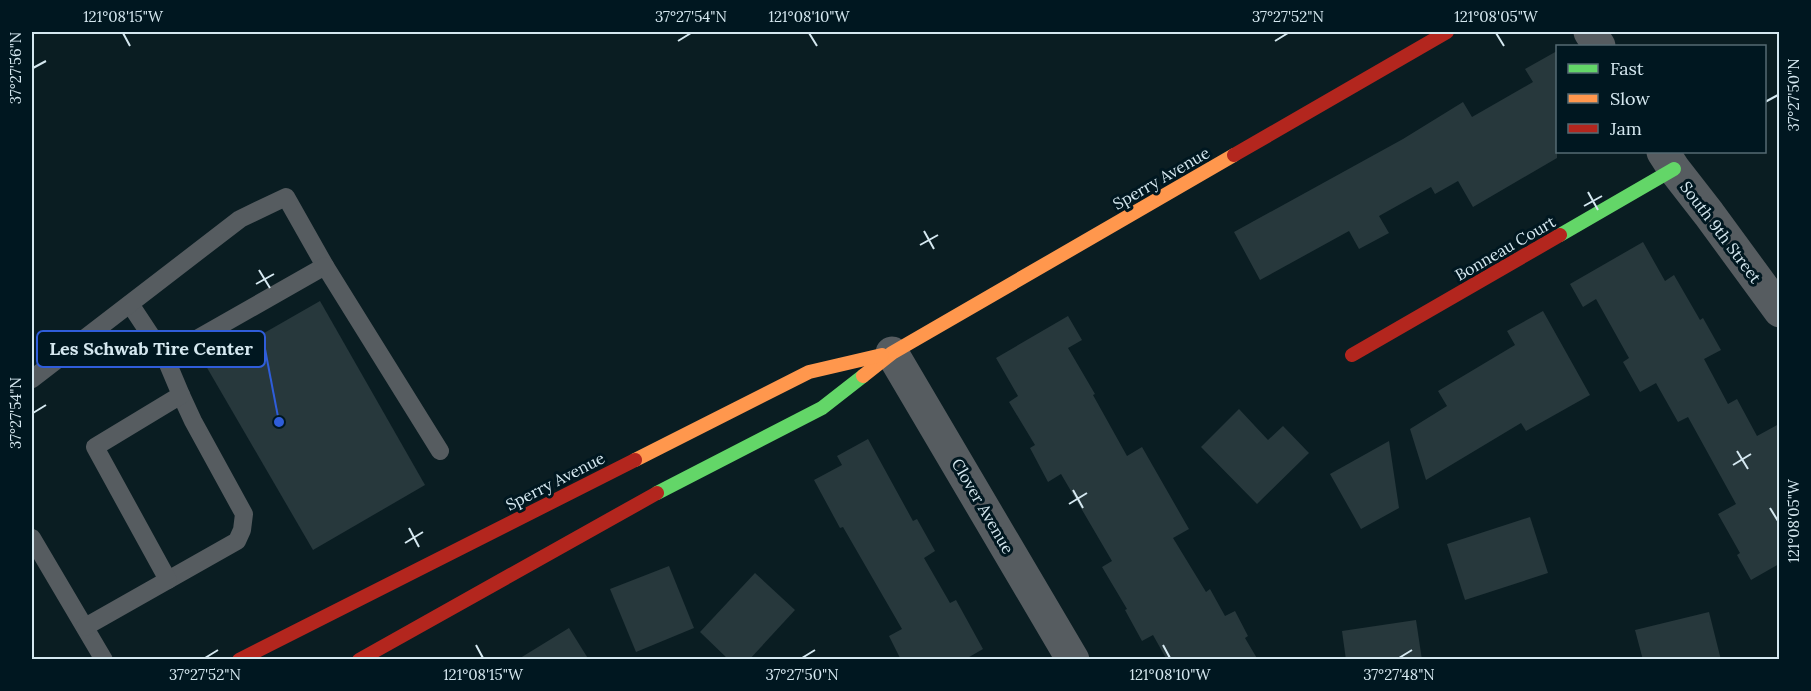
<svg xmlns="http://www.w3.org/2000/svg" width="1811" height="691" viewBox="0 0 1811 691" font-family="Lora,serif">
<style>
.building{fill:#27383c}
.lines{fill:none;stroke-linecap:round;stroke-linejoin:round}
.lane{stroke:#565c60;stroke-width:18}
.street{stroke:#565c60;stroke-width:33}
.fast{stroke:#63d668;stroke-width:14}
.slow{stroke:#ff974d;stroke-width:14}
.jam{stroke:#b3261e;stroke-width:14}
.ticks{fill:none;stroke:#d5e8f0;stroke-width:2}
.labels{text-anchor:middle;stroke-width:6;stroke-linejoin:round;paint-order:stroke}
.street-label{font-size:16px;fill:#d5e8f0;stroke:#001720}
.leader{fill:none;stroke:#2f5dda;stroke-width:2}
.callout-dot{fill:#2f5dda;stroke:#001720;stroke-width:2}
.callout{fill:#001720;stroke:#2f5dda;stroke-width:2}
.callout-label{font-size:18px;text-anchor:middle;font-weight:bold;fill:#d5e8f0}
.neatline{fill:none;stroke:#d5e8f0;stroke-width:2}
.ticks-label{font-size:15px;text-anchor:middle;fill:#d5e8f0}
</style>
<rect width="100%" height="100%" fill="#0a1d22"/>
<g class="building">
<polygon points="1557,51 1557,158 1473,207 1458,181 1435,194 1431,187 1379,216 1389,233 1359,249 1349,231 1260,280 1234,232 1403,139 1463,102 1472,117 1533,82 1525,69"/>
<polygon points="1643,242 1665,281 1674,275 1700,320 1703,318 1721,350 1704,359 1728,404 1737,399 1757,436 1779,424 1779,564 1751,580 1737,555 1740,553 1718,514 1736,504 1688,417 1678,422 1656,383 1640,392 1623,362 1629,358 1596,299 1583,307 1570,284"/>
<polygon points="320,301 425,485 313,550 206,366"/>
<polygon points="1543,311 1590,395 1526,431 1521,423 1426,480 1410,429 1447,406 1438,391 1515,345 1507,331"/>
<polygon points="1068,316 1082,340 1068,348 1095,394 1093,395 1127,456 1142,447 1189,529 1173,538 1206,592 1210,589 1225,616 1235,611 1248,636 1245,638 1258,660 1167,660 1153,635 1142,641 1125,610 1127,609 1102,567 1112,561 1061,474 1048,482 1030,448 1035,445 1009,402 1018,396 996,358"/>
<polygon points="1239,409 1268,440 1283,426 1309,453 1257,504 1201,447"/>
<polygon points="868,439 913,521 917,519 935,551 924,558 950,603 956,600 983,649 964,660 901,660 889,636 902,629 843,527 840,528 814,480 842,465 837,456"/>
<polygon points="1389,441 1399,508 1361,529 1330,474"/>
<polygon points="1530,517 1548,573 1465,600 1447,544"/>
<polygon points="669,566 694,628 636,652 610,589"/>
<polygon points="755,573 795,610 749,660 729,660 700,632"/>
<polygon points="1709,612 1721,660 1643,660 1635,630"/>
<polygon points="1416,620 1422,660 1346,660 1342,631"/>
<polygon points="569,628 589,660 517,660"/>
</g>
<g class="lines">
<g class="lane">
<polyline points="130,304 165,357"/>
<polyline points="32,379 240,219 286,197 325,266"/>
<polyline points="32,538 104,660"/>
<polyline points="168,580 237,541 242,530 244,514 193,421 181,395"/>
<polyline points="85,627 168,580 95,447 181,395 165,357 325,266 440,451"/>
</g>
<g class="street">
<polyline points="1590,32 1599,46"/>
<polyline points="1663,152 1674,169 1709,214 1780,311"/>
<polyline points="892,353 1073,660"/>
</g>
<g class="fast">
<polyline points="1560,235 1674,169"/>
<polyline points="657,493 822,408 863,376"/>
</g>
<g class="slow">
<polyline points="863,376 892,353 1234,155"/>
<polyline points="635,460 809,372 882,355"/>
</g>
<g class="jam">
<polyline points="1234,155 1447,32"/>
<polyline points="1352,355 1560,235"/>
<polyline points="239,660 635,460"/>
<polyline points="359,660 657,493"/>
</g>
</g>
<path class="ticks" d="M123,33L130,46M809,33L817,46M1496,33L1504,46M678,41L691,33M1275,41L1288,33M33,68L46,61M1765,102L1778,95M1588,192L1598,210M1584,206L1602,196M924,231L934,249M920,245L938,235M259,270L270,288M256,284L274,274M33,413L46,405M1737,451L1748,469M1733,465L1751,454M1073,490L1083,508M1069,504L1087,493M1770,508L1778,521M409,528L419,547M405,543L423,532M476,645L483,658M1163,645L1170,658M205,658L218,650M802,658L815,650M1399,658L1412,650"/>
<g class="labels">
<g class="street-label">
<text transform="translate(1161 178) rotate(-30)" y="6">Sperry Avenue</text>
<text transform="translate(1721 232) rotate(53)" y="6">South 9th Street</text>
<text transform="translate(1505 248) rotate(-30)" y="6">Bonneau Court</text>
<text transform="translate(555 481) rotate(-27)" y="6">Sperry Avenue</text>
<text transform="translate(983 506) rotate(60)" y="6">Clover Avenue</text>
</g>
</g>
<path class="leader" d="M279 422L265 349"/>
<circle class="callout-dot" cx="279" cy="422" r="6"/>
<rect class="callout" x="37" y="331" width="228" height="36" rx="6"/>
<g class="callout-label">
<text x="151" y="355">Les Schwab Tire Center</text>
</g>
<rect width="1811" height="691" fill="none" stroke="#001720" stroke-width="66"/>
<rect x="1556" y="45" width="210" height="108" fill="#001720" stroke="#556b73" stroke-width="1.5"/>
<rect x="1568" y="64" width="30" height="9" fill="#63d668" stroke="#556b73" stroke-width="1.5"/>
<text x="1610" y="75" font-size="18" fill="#d5e8f0">Fast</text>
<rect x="1568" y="94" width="30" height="9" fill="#ff974d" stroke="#556b73" stroke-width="1.5"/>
<text x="1610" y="105" font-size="18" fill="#d5e8f0">Slow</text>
<rect x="1568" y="124" width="30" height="9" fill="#b3261e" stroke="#556b73" stroke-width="1.5"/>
<text x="1610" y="135" font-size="18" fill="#d5e8f0">Jam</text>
<rect x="33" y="33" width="1745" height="625" class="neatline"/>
<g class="ticks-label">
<text x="123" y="22">121°08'15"W</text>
<text x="691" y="22">37°27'54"N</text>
<text x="809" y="22">121°08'10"W</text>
<text x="1288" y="22">37°27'52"N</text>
<text x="1496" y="22">121°08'05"W</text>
<text transform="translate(16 68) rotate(-90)" y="5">37°27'56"N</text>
<text transform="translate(1794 95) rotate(-90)" y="5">37°27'50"N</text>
<text transform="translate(16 413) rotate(-90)" y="5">37°27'54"N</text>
<text transform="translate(1794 521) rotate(-90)" y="5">121°08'05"W</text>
<text x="205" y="680">37°27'52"N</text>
<text x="483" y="680">121°08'15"W</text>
<text x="802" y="680">37°27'50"N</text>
<text x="1170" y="680">121°08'10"W</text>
<text x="1399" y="680">37°27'48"N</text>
</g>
</svg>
